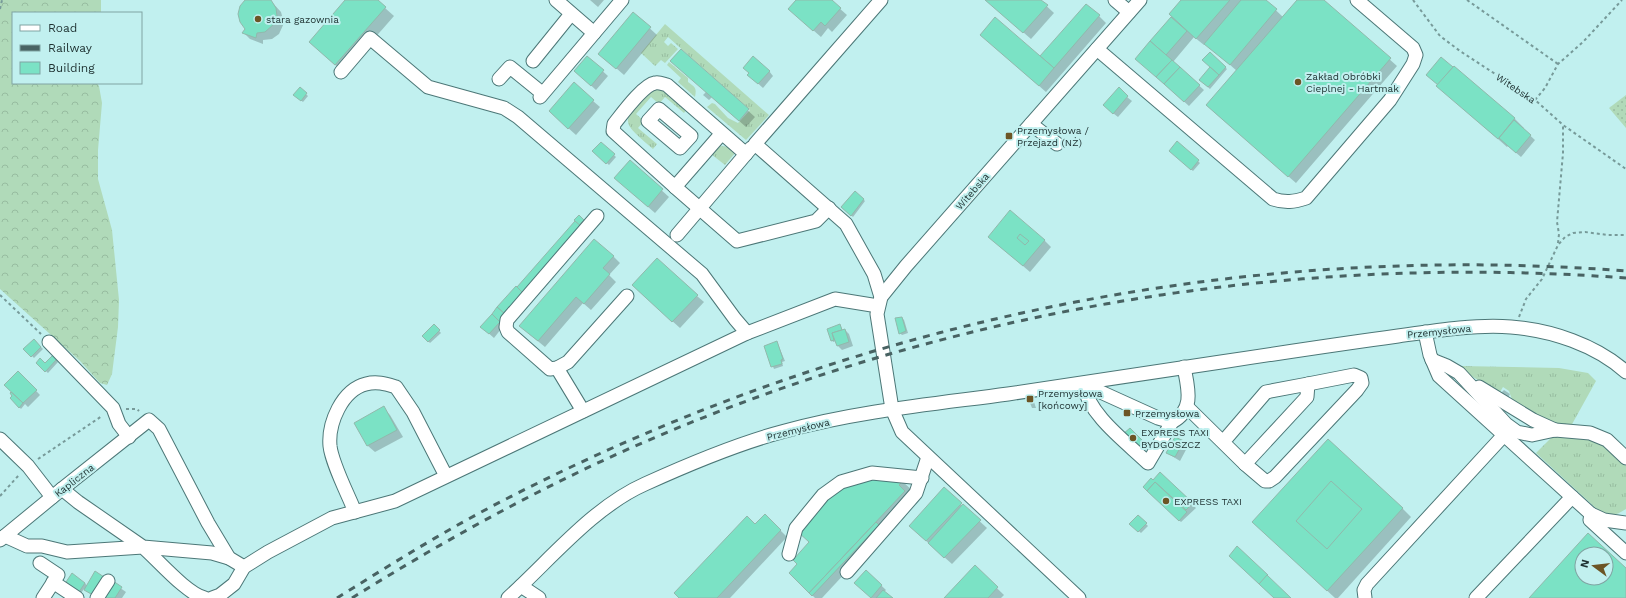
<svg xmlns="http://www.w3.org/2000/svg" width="1626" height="598" viewBox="0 0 1626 598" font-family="'Work Sans',sans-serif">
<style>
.grass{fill:url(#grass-tufts)}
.forest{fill:url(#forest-crowns)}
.garden{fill:url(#garden-dots)}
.shadow{fill:#0003}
.building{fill:#7be2c5;stroke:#91b9ac;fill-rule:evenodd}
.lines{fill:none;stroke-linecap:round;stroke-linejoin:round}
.minor-casing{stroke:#4c7777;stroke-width:15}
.path{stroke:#779a99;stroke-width:2;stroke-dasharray:3 3;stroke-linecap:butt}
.minor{stroke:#fff;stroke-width:13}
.rail{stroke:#486262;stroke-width:3;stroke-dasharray:7 7;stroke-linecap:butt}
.poi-dot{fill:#6c5525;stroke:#c1f0ef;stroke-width:1.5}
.labels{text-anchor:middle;stroke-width:4;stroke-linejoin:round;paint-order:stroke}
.poi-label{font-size:10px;fill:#1e3131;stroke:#c1f0ef;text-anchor:start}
.street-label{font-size:10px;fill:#1e3131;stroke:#c1f0ef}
</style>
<defs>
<pattern id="grass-tufts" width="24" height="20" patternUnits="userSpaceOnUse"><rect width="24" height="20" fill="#b0dab9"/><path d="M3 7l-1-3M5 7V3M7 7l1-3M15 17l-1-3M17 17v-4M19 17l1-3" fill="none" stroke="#97bca0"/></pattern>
<pattern id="forest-crowns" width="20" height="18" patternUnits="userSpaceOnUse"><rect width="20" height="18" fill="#b0dab9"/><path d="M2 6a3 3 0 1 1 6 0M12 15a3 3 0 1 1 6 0" fill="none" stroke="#97bca0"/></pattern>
<pattern id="garden-dots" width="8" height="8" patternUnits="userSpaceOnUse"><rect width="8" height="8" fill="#b0dab9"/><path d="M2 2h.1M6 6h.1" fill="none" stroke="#97bca0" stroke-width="1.8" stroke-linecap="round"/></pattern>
</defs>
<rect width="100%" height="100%" fill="#c1f0ef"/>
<g class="grass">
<polygon points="665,24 769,115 746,140 707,107 712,103 715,104 728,118 738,123 750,110 668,37 664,42 668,46 671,43 678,49 665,63 661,60 655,66 641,53"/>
<path d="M669,62L688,78V82C695,87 697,88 695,97L678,82L681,78L667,65Z"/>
<path d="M651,89H663L687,109L684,113L665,97L659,104L651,97L636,114L644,121L638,128L657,144L653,149C619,119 621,123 651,89Z"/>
<polygon points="720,146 729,147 735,153 725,165 711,154 718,147"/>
<polygon points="1461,366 1559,368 1588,373 1596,381 1571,426 1552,423 1514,405 1509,391 1503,387 1500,392 1494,389 1493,390 1458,367"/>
<path d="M1553,436L1584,438L1602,444L1626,466V509C1615,516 1611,517 1599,511L1536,453Z"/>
</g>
<polygon class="forest" points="0,0 101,0 101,13 13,13 13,83 97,83 99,86 102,103 98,150 98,179 112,230 119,300 118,327 112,374 107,385 100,383 80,361 0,289"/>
<polygon class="garden" points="1626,95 1626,128 1609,108"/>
<g class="shadow">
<polygon points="246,0 270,0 281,12 284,23 279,34 272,39 263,40 263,44 250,39 244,33 247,29"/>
<polygon points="347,0 376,0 394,16 344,73 310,42"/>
<polygon points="590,0 604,0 598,7"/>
<polygon points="796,0 830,0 847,15 832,32 828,28 821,37 789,9"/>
<polygon points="986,0 1040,0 1054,13 1031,39"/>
<polygon points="1182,0 1265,0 1283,17 1298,0 1323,0 1397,66 1296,183 1214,112 1237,71 1205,43 1204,45 1194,37 1173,62 1204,90 1189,106 1141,63 1152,41 1172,17 1170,15"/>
<polygon points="633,13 657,35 624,75 600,54"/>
<polygon points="1099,16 1106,23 1046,92 981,35 1041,57"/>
<polygon points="681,50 755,117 746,127 712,97 709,100 703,95 706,92"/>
<polygon points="1210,54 1227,69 1210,89 1200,80 1211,67"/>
<polygon points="587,57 608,76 596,90 575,71"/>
<polygon points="1441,59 1453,69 1454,67 1515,119 1524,128 1523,129 1535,140 1521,157 1508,146 1507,147 1438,86"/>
<polygon points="769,71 773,76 763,88 753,79 750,73"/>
<polygon points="300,89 308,96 303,102 297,97"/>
<polygon points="1127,97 1132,101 1118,117 1109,110"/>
<polygon points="593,101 600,107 576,135 557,118"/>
<polygon points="601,143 616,157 609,165 594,151"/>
<polygon points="1177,143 1200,163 1193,171 1170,151"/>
<polygon points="630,162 669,197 655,213 623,185"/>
<polygon points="855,192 865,201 853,217 842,207"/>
<polygon points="579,217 585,222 494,338 486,331 521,292"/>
<polygon points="1044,240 1051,247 1030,272 996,243"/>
<polygon points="613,256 620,263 609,275 616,282 591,310 583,303 545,347 528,333"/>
<polygon points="640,292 697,296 704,302 680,328"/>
<polygon points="902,318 904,320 908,333 902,335 900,333"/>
<polygon points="434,325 441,333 430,343 423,336"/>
<polygon points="840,325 843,331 845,330 849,334 853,346 842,350 838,346 836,341 833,342 832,340 828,330"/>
<polygon points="34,340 43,349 34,358 25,349"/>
<polygon points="777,342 785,361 782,362 783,366 774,369 765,346"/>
<polygon points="53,356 58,362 48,373 37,363 45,364"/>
<polygon points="18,372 40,395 28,407 25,404 21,409 11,398 13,396 11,394"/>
<polygon points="1504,390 1510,394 1508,398 1501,393"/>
<polygon points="1034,402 1036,408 1032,408 1030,403"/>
<polygon points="383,408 390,415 403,437 375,452 368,446 356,423"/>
<polygon points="1130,429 1145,444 1140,449"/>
<polygon points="1183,441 1188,446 1180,461 1167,453"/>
<polygon points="1160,474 1196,508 1181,522 1144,487 1153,481"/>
<polygon points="903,482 912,490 913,500 822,598 815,598 799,582 798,564 810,543"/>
<polygon points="944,489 987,528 952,564 917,533"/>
<polygon points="1402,508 1411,517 1338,598 1335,598 1263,531"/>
<polygon points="1138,516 1148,526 1141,533 1131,524"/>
<polygon points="756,526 780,530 787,537 730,598 680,598"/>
<polygon points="975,567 1004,595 1001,598 946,598"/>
<polygon points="866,571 886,590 884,592 891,598 872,598 856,583"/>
<polygon points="85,583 87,586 95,597 84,589 81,593 69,584"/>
<polygon points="113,583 126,592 122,598 103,598"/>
</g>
<g class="building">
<polygon points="245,0 271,0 276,8 277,16 274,24 265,32 257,33 256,38 242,33 245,29 240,22 238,14 240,6"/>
<polygon points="345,0 378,0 386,7 335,65 309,42"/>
<polygon points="796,0 832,0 841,8 825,26 821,22 813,31 788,9"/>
<polygon points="985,0 1041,0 1048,5 1023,33"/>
<polygon points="1181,0 1230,0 1196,39 1169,14"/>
<polygon points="1241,0 1266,0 1277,9 1230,65 1204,44"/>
<polygon points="1297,0 1324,0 1391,58 1288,177 1206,105"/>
<polygon points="1086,4 1100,15 1054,68 1040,56"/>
<polygon points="633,12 651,27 616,69 598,54"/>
<polygon points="995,17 1054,68 1039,86 980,35"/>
<polygon points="1171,17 1187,31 1166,55 1150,41"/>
<polygon points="1150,41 1172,60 1156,77 1135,59"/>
<polygon points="681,49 749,109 739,121 670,61"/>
<polygon points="1210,52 1226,67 1219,75 1202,60"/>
<polygon points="587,56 604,70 591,86 574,71"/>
<polygon points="753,56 770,71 758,84 747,75 749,73 743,68"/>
<polygon points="1441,57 1453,67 1438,85 1426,75"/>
<polygon points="1172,60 1180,67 1164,84 1156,77"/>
<polygon points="1454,66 1515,118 1498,139 1436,86"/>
<polygon points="1180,67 1200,85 1184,102 1164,84"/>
<polygon points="1210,67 1219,75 1208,87 1199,80"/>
<polygon points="574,82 594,100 568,129 549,111"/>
<polygon points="300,87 307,93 301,101 293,95"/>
<polygon points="1119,87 1128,96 1113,114 1103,105"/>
<polygon points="1514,120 1531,135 1516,153 1499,138"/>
<polygon points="1177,141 1199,160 1191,170 1169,151"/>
<polygon points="601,142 615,154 606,164 592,151"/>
<polygon points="630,160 663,189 648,207 614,178"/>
<polygon points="855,191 864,199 851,216 841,207"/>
<polygon points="1010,210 1045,240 1023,266 988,237"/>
<polygon points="579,215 584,220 579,225 574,220"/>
<polygon points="575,221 582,227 524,294 517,287"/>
<polygon points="1020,234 1029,241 1025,245 1017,238"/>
<polygon points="594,239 614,256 603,268 610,274 584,304 576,297 538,341 519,326"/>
<polygon points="657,258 698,295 672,322 632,285"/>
<polygon points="516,286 524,294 506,315 497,307"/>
<polygon points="497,307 506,315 500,322 492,314"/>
<polygon points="492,314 500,322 489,334 480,327"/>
<polygon points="902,317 906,331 899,334 895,318"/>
<polygon points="434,324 440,330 428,342 422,336"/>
<polygon points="840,324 842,330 832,333 834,340 831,341 827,329"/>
<polygon points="845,329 849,342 837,346 832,333"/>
<polygon points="34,339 41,347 31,357 23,349"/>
<polygon points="777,341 783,359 781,360 782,364 771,367 764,346"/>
<polygon points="53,355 57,359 45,372 36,363 40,358 45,363"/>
<polygon points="18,371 37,390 23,403 4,385"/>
<polygon points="11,392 23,403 19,408 10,398 12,396 10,393"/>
<polygon points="384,406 397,430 367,446 354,423"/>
<polygon points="1130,428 1144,442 1137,448 1123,434"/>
<polygon points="1175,437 1184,441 1175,457 1166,453"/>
<polygon points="1328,439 1403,508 1327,591 1252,522"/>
<polygon points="1160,472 1193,503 1186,510 1155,482 1147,491 1143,487 1151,478 1153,480"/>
<polygon points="871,478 903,481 899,485 905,491 809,593 789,573 797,564 793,560 809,542 798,532 840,487"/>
<polygon points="1331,481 1362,509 1327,549 1296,521"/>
<polygon points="1155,482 1187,512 1179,521 1147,491"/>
<polygon points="944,487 962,503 926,541 909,526"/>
<polygon points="963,504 981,520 944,558 928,543"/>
<polygon points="765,514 781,530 717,598 679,598 674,593 747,516 755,524"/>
<polygon points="1138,515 1147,523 1138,532 1129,524"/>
<polygon points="876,522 879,525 812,596 809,593"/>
<path d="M1588,533L1626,568V598H1529ZM1582,554H1606V578H1582Z"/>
<polygon points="1237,546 1268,575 1259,584 1229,556"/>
<polygon points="975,565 998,587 988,598 944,598"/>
<polygon points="866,570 882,585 871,598 854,583"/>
<polygon points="95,571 104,577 93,595 84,590"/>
<polygon points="72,573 85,583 79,592 66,582"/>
<polygon points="1267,575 1291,598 1274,598 1259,584"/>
<polygon points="113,581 122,587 115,598 102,598"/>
<polygon points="883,590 893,598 876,598"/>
</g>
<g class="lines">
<g class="minor-casing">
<g id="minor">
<polyline points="556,0 594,33"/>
<polyline points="881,0 755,144 846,224 874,274 881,297"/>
<polyline points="1115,0 1129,12"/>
<path d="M1097,49L1273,199C1285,203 1294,202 1306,198L1390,100L1413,64L1416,55L1413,48L1357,0"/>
<polyline points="533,61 571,14"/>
<polyline points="341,72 370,38 428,87 504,108 518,117 702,274 735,319 747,333"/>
<polyline points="499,79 510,67 542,93"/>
<polyline points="540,97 622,0"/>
<polygon points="659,109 691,136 680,148 648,121"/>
<polyline points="1031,124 1057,144"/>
<path d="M722,133L675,187L613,131L614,124C622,114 643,85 655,83C659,82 663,84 667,85L746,154"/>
<polyline points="675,187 737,241 816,221 829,208"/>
<polyline points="597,216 507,320 506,327 508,332 550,369 557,368 568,362 627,296"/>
<polyline points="677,235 751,148"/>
<polyline points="1425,332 1430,355 1439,376 1591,514 1604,520 1626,523"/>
<polyline points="49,342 113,408 119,424 129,437"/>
<polyline points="1432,360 1447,366 1459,373 1506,424 1517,432 1532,435 1555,430 1590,433 1607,440 1626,458"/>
<polyline points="557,368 583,411"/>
<path d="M1083,384C1089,415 1125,441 1148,463L1172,422C1195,410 1188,388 1184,367"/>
<polyline points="1083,384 1158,418 1172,422"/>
<polyline points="1479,387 1533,420 1555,430"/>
<polyline points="1187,407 1245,464 1307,397 1308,384 1266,392 1223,442"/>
<polyline points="0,439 28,466 52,497"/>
<polyline points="1245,464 1265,481 1269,481 1275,477 1357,390 1362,383 1361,378 1354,375 1308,384"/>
<polyline points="62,489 78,502 143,547 212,553 229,558"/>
<path d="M355,512C348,494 332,464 330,446C328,423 342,390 366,384C377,381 386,384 396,387L413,412L446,476"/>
<polyline points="1591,514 1590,520 1626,553"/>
<path d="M5,536L27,546H42L67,552L143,547C159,561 187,594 205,598"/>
<polyline points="0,540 62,489 149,420 159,429 208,523 229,558 244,567"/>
<polyline points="789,554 796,528 823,495 841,482 872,473 922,478"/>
<polyline points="40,563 58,575 43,598"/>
<polyline points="847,572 916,493 928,457"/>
<polyline points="53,582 77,598"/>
<polyline points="521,586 539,598"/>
<polyline points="97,598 108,581"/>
<polyline points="212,598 220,595 234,584 244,567 268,552 332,518 395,501 747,333 835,299 878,306"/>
<path d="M508,598C550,560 593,507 645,484C689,464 739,443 785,431C858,411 934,404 1008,394C1079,384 1150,373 1221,362C1280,353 1339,344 1398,336C1433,331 1476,324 1511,327C1551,330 1596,345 1626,372"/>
<polyline points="1079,598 902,432 892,409 877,314 881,297 906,266 1140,0"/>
<polyline points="1365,598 1364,590 1367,584 1504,435"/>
<polyline points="1476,598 1572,497"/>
</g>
</g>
<g class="path">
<polyline points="1413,0 1440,36 1460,51 1535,100 1563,125 1626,169"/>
<polyline points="1467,0 1558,64"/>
<polyline points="0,9 2,0"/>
<polyline points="1535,100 1545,88 1558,64 1583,42 1622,0"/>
<polyline points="1558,243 1559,234 1557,222 1563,153 1563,125"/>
<polyline points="0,295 41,334"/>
<polyline points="1519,317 1526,299 1542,279 1558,245 1565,237 1573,233 1585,232 1608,235 1626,235"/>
<polyline points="126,409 137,409 139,411"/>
<polyline points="38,459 102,416"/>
<polyline points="0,496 19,475"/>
</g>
<use href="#minor" class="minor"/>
<g class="rail">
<path d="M337,598C393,563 449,528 508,498C853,321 1238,241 1626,271"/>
<path d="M352,598C445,540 541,487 642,443C951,309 1290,253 1626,278"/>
</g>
</g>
<g class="poi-dot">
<circle cx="258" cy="19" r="4"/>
<circle cx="1298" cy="82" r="4"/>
<rect x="1005" y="132" width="8" height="8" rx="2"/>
<rect x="1026" y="395" width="8" height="8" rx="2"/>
<rect x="1123" y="409" width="8" height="8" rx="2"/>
<circle cx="1133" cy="438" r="4"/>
<circle cx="1166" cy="501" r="4"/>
</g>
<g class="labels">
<g class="poi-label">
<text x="266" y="23">stara gazownia</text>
<text x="1306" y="80">Zakład Obróbki<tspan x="1306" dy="12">Cieplnej - Hartmak</tspan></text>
<text x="1017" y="134">Przemysłowa /<tspan x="1017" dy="12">Przejazd (NŻ)</tspan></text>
<text x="1038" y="397">Przemysłowa<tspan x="1038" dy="12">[końcowy]</tspan></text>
<text x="1135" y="417">Przemysłowa</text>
<text x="1141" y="436">EXPRESS TAXI<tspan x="1141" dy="12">BYDGOSZCZ</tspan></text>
<text x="1174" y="505">EXPRESS TAXI</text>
</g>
<g class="street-label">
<text transform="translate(1516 88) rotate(34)" y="4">Witebska</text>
<text transform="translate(972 191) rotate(-49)" y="4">Witebska</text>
<text transform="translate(1439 331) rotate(-6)" y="4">Przemysłowa</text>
<text transform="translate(798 429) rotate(-14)" y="4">Przemysłowa</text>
<text transform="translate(74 480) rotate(-38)" y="4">Kapliczna</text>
</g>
</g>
<rect x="12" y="12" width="130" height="72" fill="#c1f0ef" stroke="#80a4a3"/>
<rect x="20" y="25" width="20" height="6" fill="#ffffff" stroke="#80a4a3"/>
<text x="48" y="32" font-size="12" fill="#1e3131">Road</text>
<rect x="20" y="45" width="20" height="6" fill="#486262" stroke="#80a4a3"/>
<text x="48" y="52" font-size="12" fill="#1e3131">Railway</text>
<rect x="20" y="62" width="20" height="12" fill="#7be2c5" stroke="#80a4a3"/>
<text x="48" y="72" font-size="12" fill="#1e3131">Building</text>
<g transform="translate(1594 566) rotate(285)"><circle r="19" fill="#c1f0ef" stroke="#80a4a3"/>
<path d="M0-3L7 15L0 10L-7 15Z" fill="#6c5525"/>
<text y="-6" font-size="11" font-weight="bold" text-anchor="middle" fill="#1e3131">N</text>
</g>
</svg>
